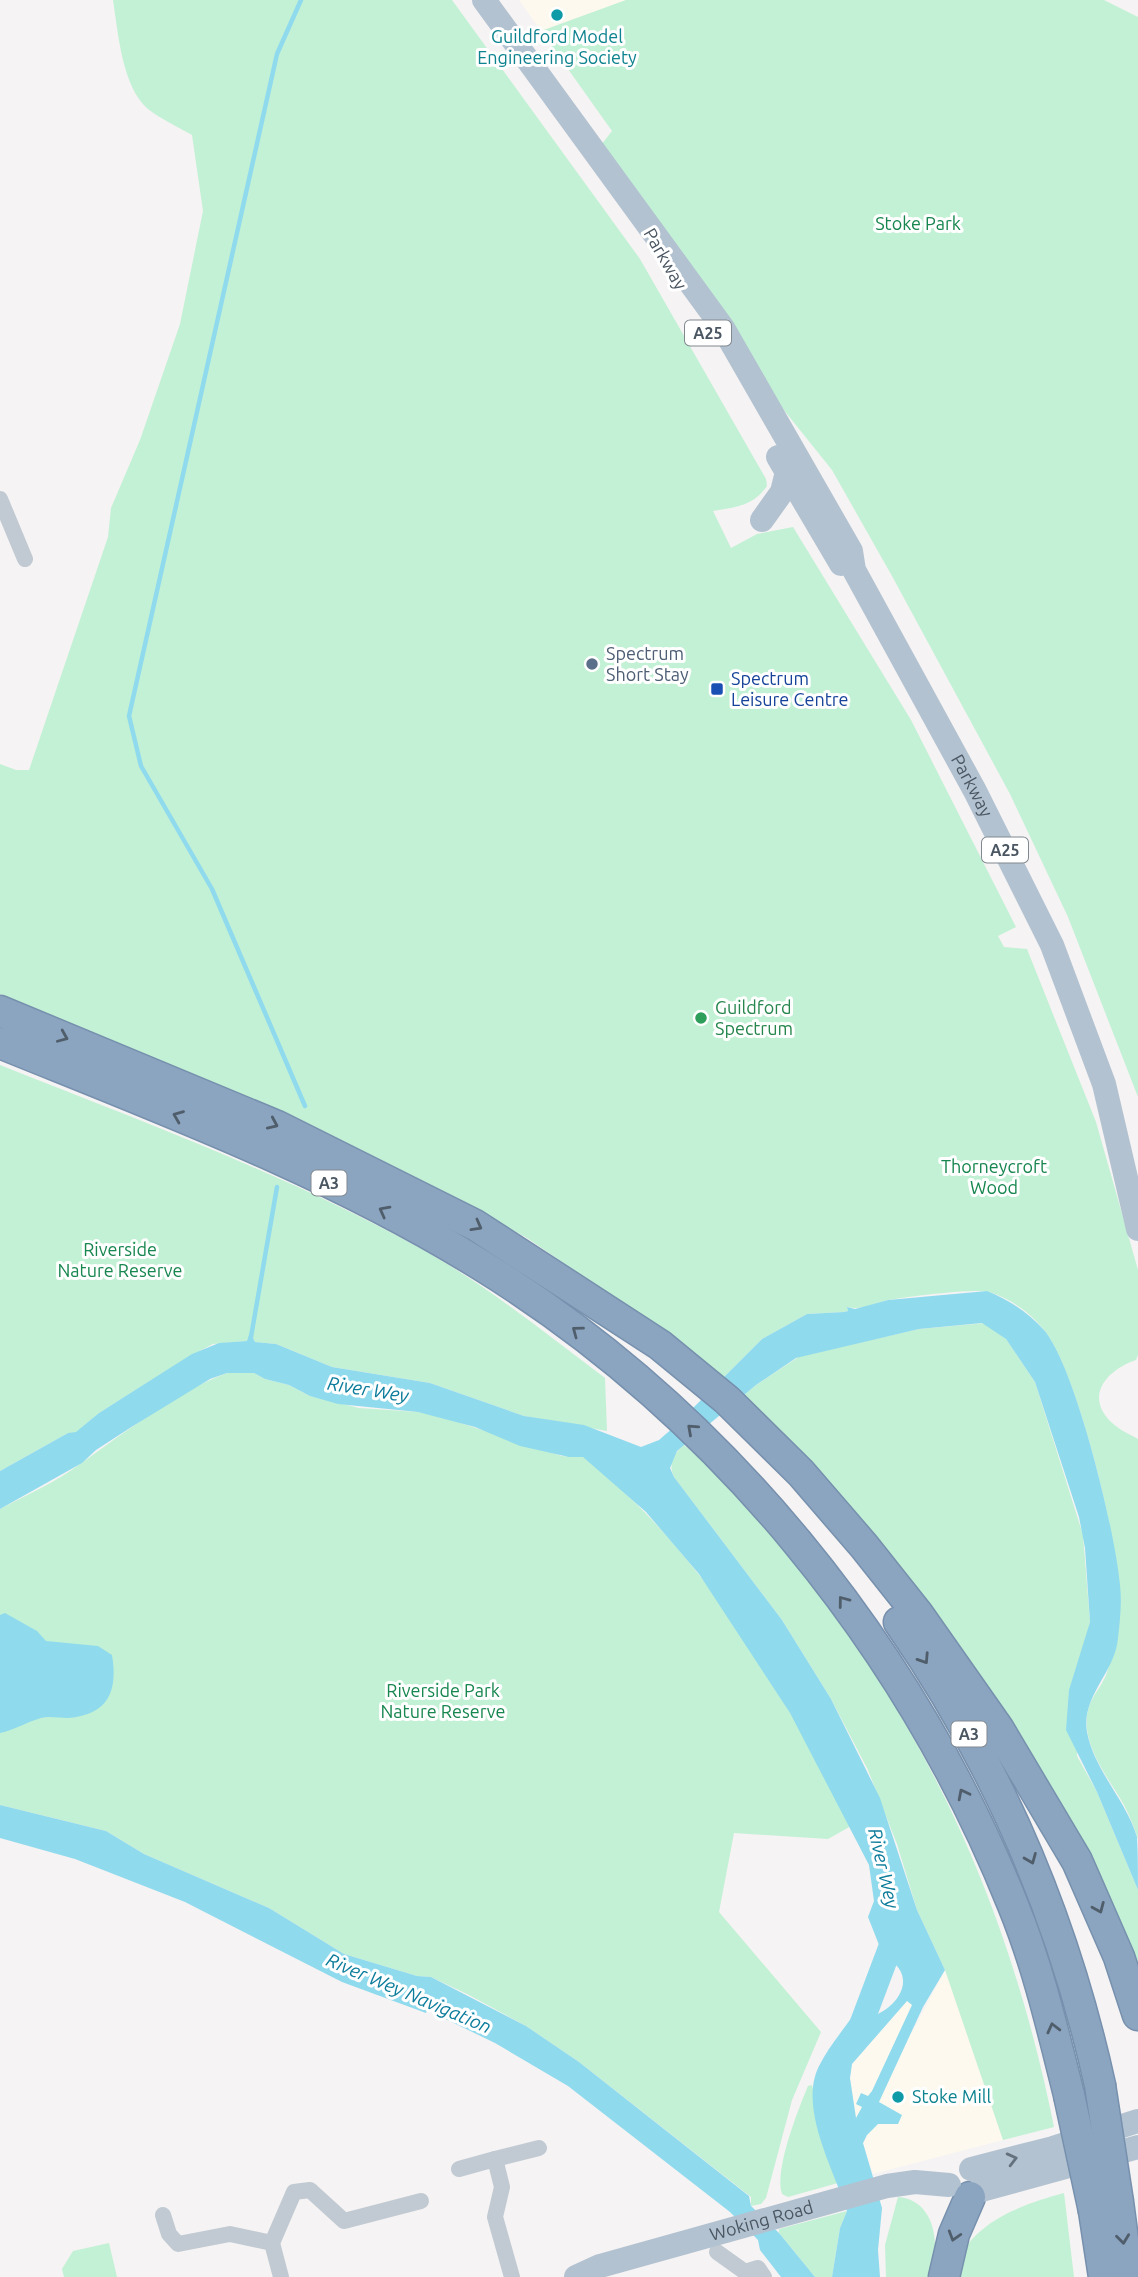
<svg xmlns="http://www.w3.org/2000/svg" width="1138" height="2277" viewBox="0 0 1138 2277" font-family="Ubuntu,sans-serif">
<style>
.commercial{fill:#fdf9ef}
.green{fill:#c3f1d5}
.water{fill:#90daee;fill-rule:evenodd}
.lines{fill:none;stroke-linecap:round;stroke-linejoin:round}
.stream{stroke:#90daee;stroke-width:4.5}
.river{stroke:#90daee;stroke-width:24}
.highway-casing{stroke:#7690ad;stroke-width:33}
.street{stroke:#c1cad2;stroke-width:16}
.primary{stroke:#b3c2d1;stroke-width:24}
.highway{stroke:#8ba5c1;stroke-width:30}
.highway-bridge-casing{stroke:#7690ad;stroke-width:33;stroke-linecap:butt}
.highway-bridge{stroke:#8ba5c1;stroke-width:30}
.oneway{stroke:#505e6b}
.oneway2{stroke:#64717d}
.culture-dot{fill:#0f9aa8;stroke:#fff;stroke-width:2.5}
.service-dot{fill:#5c6f8a;stroke:#fff;stroke-width:2.5}
.transit-dot{fill:#1a4fb4;stroke:#fff;stroke-width:2.5}
.leisure-dot{fill:#2e9e5b;stroke:#fff;stroke-width:2.5}
.labels{text-anchor:middle;stroke-width:6;stroke-linejoin:round;paint-order:stroke}
.shield{fill:#fff;stroke:#808990;stroke-width:2}
.shield-label{font-size:16px;font-weight:bold;fill:#4a5661}
.culture-label{font-size:18px;fill:#0d838f;stroke:#fff}
.park-label{font-size:18px;fill:#17864f;stroke:#fff}
.street-label{font-size:18px;fill:#4a5661;stroke:#fff}
.service-label{font-size:18px;fill:#4e5e75;stroke:#fff;text-anchor:start}
.transit-label{font-size:18px;fill:#164399;stroke:#fff;text-anchor:start}
.leisure-label{font-size:18px;fill:#27864d;stroke:#fff;text-anchor:start}
.water-label{font-size:19px;font-style:italic;fill:#0c7c9b;stroke:#fff}
</style>
<rect width="100%" height="100%" fill="#f5f3f3"/>
<g class="commercial">
<polygon points="519,0 626,0 541,31"/>
<polygon points="945,1970 1003,2140 873,2174 863,2144 867,2135 878,2123 890,2122 902,2115 856,2118 850,2078 852,2064 907,2001 912,2004 911,2034"/>
</g>
<g class="green">
<path d="M113,0H452L640,259L766,479L767,486C753,506 736,507 713,511L731,548L757,534L793,527L911,720L1016,927L998,936L1004,947L1027,949L1096,1122L1138,1270V1355L1136,1360C1109,1369 1084,1394 1110,1421C1118,1429 1129,1434 1138,1439V1839C1134,1828 1130,1816 1124,1805C1111,1782 1090,1756 1087,1729C1084,1696 1104,1691 1109,1665C1113,1638 1116,1575 1113,1548C1108,1500 1073,1368 1045,1331C1032,1314 1010,1298 989,1292C975,1288 906,1297 888,1300C875,1303 861,1311 847,1307L848,1311L844,1312L807,1314L762,1339L719,1382L631,1309L527,1238L430,1185L308,1125L0,994V764L16,770H29L108,537L111,508L140,440L180,324L203,211L192,135C178,127 161,119 148,109C122,87 118,32 113,0Z"/>
<polygon points="626,0 1104,0 1138,17 1138,1097 1068,917 1010,794 892,576 832,470 755,374 601,145 612,131 541,31"/>
<path d="M0,1065C141,1121 285,1174 418,1247C485,1284 545,1333 605,1378L607,1431L524,1416L430,1383L332,1367L276,1344L255,1342L252,1337L247,1341L213,1344L192,1355L99,1413L76,1433H68L0,1471Z"/>
<polygon points="986,1323 1006,1339 1035,1382 1083,1535 1090,1622 1081,1657 1077,1756 1097,1792 1138,1890 1138,1971 1098,1877 738,1400 756,1385 800,1356 919,1329"/>
<path d="M227,1373H254L265,1379L289,1385L310,1396L359,1408L418,1412L442,1417L562,1456C569,1457 577,1455 583,1457C598,1462 613,1481 624,1492C722,1584 790,1707 851,1826L828,1839L734,1833L719,1912L821,2032L792,2100L766,2198L761,2204L751,2206V2197L579,2062L526,2026L469,1995L431,1977L417,1976L344,1954L269,1908L144,1854L106,1831L0,1805V1509C27,1495 56,1482 80,1464C126,1432 174,1393 227,1373Z"/>
<path d="M684,1445C728,1481 763,1525 799,1569C933,1736 1012,1918 1054,2127L1003,2140L945,1970L917,1910L897,1844L868,1770L831,1699L782,1620L674,1477C668,1463 673,1454 684,1445Z"/>
<path d="M812,2085L825,2152L838,2183L788,2197L782,2194C774,2170 798,2110 808,2086Z"/>
<path d="M1064,2193L1074,2277H954C962,2225 1020,2205 1064,2193Z"/>
<path d="M898,2197C923,2199 934,2220 935,2243H941L932,2277H886L885,2245Z"/>
<polygon points="847,2211 840,2228 832,2277 815,2277 779,2233 779,2229"/>
<polygon points="109,2243 117,2277 64,2277 62,2269 73,2251"/>
</g>
<g class="water">
<path d="M987,1291C1009,1300 1028,1312 1044,1330C1076,1368 1115,1530 1120,1585C1122,1602 1120,1621 1118,1638C1115,1673 1081,1696 1087,1732C1094,1770 1126,1800 1137,1837C1138,1853 1138,1874 1138,1890L1097,1792L1066,1730L1069,1690L1090,1622L1085,1548L1079,1517L1035,1382L1006,1339L982,1323L919,1329L796,1358L756,1385L677,1451L670,1468L674,1477L782,1620L831,1699L880,1798L917,1910L945,1970L923,2007L879,2102L902,2115L898,2124H878L867,2135L863,2143L882,2208L878,2250L880,2277H832L840,2228L847,2211C834,2170 798,2108 819,2066C832,2040 854,2019 867,1993L878,1998L870,2017C894,2010 916,1983 894,1963L883,1987L875,1978L883,1955L868,1917L874,1901L869,1865L790,1713L699,1574L646,1512L583,1457H569L520,1446L475,1427L418,1412L338,1404L310,1396L289,1385L265,1379L254,1373H227L210,1379L133,1426L96,1450L82,1463L0,1509V1471L68,1433L76,1432L99,1413L192,1354L219,1343L247,1341L250,1332L255,1342L276,1344L332,1367L430,1383L524,1416L584,1425L641,1447L659,1440L674,1427L762,1339L807,1314L844,1312L848,1311L847,1307L855,1309L888,1300ZM907,2001L912,2005L872,2091L868,2096L861,2093L856,2104L862,2107L856,2118L850,2078L852,2064Z"/>
<path d="M5,1613L37,1631L46,1641L98,1646L112,1655C118,1690 109,1715 68,1718C59,1718 49,1716 41,1718C27,1722 14,1730 0,1733V1615Z"/>
<polygon points="0,1805 106,1831 144,1854 269,1908 344,1954 417,1976 431,1977 526,2026 579,2062 749,2196 751,2206 779,2233 815,2277 781,2277 760,2250 758,2240 730,2212 568,2086 495,2043 427,2010 426,2013 342,1982 185,1902 75,1859 0,1838"/>
</g>
<g class="lines">
<g class="stream">
<polyline points="301,0 277,54 129,716 141,766 212,889 305,1106"/>
<polyline points="251,1337 277,1187"/>
</g>
<polyline class="river" points="861,2025 890,1948"/>
<g class="highway-casing">
<g id="highway">
<polyline points="0,1011 277,1126 475,1225 660,1345 727,1400 801,1473 864,1546 918,1614 998,1728 1077,1861 1119,1957 1138,2015"/>
<path d="M0,1043C163,1109 331,1172 481,1265C721,1413 908,1644 1013,1905C1038,1966 1053,2031 1069,2095"/>
<path d="M899,1622C997,1763 1063,1917 1100,2085"/>
<polyline points="1118,2202 1128,2277"/>
<polyline points="1094,2211 1104,2277"/>
<polyline points="944,2277 954,2234 970,2197"/>
</g>
</g>
<g class="street">
<polyline points="0,499 25,559"/>
<polyline points="495,2159 539,2148"/>
<polyline points="459,2169 495,2159 502,2187 495,2217 512,2277"/>
<polyline points="163,2215 169,2234 178,2244 230,2234 272,2243 281,2277"/>
<polyline points="272,2243 294,2192 310,2190 344,2221 421,2201"/>
<polyline points="717,2252 745,2272 758,2268 764,2277"/>
</g>
<g class="primary">
<path id="s1" d="M484,0L723,328L851,551L854,570L975,791L1052,945L1104,1084L1138,1229"/>
<polyline points="778,457 841,564"/>
<polyline points="762,520 782,492 787,472"/>
<polyline points="971,2169 1053,2148 1138,2121"/>
<polyline points="978,2191 1138,2147"/>
<path id="s2" d="M576,2277L600,2266L887,2186L915,2182L949,2185"/>
</g>
<use href="#highway" class="highway"/>
<g class="highway-bridge-casing">
<g id="highway-bridge">
<polyline points="1100,2085 1118,2202"/>
<polyline points="1069,2095 1094,2211"/>
</g>
</g>
<use href="#highway-bridge" class="highway-bridge"/>
</g>
<defs><path id="oneway-chevron" d="M-2-3.5L2.5 0L-2 3.5" fill="none" stroke-width="1.6" stroke-linecap="round" stroke-linejoin="round" transform="scale(1.75)"/></defs>
<g class="oneway">
<use href="#oneway-chevron" transform="translate(63 1037) rotate(23)"/>
<use href="#oneway-chevron" transform="translate(178 1116) rotate(-158)"/>
<use href="#oneway-chevron" transform="translate(273 1124) rotate(24)"/>
<use href="#oneway-chevron" transform="translate(384 1211) rotate(-152)"/>
<use href="#oneway-chevron" transform="translate(477 1226) rotate(29)"/>
<use href="#oneway-chevron" transform="translate(577 1331) rotate(-143)"/>
<use href="#oneway-chevron" transform="translate(692 1429) rotate(-138)"/>
<use href="#oneway-chevron" transform="translate(843 1601) rotate(-127)"/>
<use href="#oneway-chevron" transform="translate(924 1659) rotate(57)"/>
<use href="#oneway-chevron" transform="translate(963 1794) rotate(-117)"/>
<use href="#oneway-chevron" transform="translate(1031 1859) rotate(68)"/>
<use href="#oneway-chevron" transform="translate(1099 1908) rotate(67)"/>
<use href="#oneway-chevron" transform="translate(1053 2028) rotate(-104)"/>
<use href="#oneway-chevron" transform="translate(954 2236) rotate(107)"/>
<use href="#oneway-chevron" transform="translate(1123 2239) rotate(83)"/>
</g>
<use class="oneway2" href="#oneway-chevron" transform="translate(1012 2159) rotate(-14)"/>
<g class="culture-dot">
<circle cx="557" cy="15" r="7"/>
<circle cx="898" cy="2097" r="7"/>
</g>
<circle class="service-dot" cx="592" cy="664" r="7"/>
<rect class="transit-dot" x="710" y="682" width="14" height="14" rx="3.5"/>
<circle class="leisure-dot" cx="701" cy="1018" r="7"/>
<g class="labels">
<g class="shield">
<rect x="685" y="320.5" width="46" height="25" rx="5"/>
<rect x="982" y="837.5" width="46" height="25" rx="5"/>
<rect x="311.5" y="1170.5" width="35" height="25" rx="5"/>
<rect x="951.5" y="1721.5" width="35" height="25" rx="5"/>
</g>
<g class="shield-label">
<text x="708" y="339">A25</text>
<text x="1005" y="856">A25</text>
<text x="329" y="1189">A3</text>
<text x="969" y="1740">A3</text>
</g>
<g class="culture-label">
<text x="557" y="43">Guildford Model<tspan x="557" dy="21">Engineering Society</tspan></text>
<text x="912" y="2103" text-anchor="start">Stoke Mill</text>
</g>
<g class="park-label">
<text x="918" y="230">Stoke Park</text>
<text x="994" y="1173">Thorneycroft<tspan x="994" dy="21">Wood</tspan></text>
<text x="120" y="1256">Riverside<tspan x="120" dy="21">Nature Reserve</tspan></text>
<text x="443" y="1697">Riverside Park<tspan x="443" dy="21">Nature Reserve</tspan></text>
</g>
<g class="street-label">
<text transform="translate(665 259) rotate(60)" y="6">Parkway</text>
<text dy="6" stroke="none"><textPath href="#s1" startOffset="928">Parkway</textPath></text>
<text dy="6" stroke="none"><textPath href="#s2" startOffset="194">Woking Road</textPath></text>
</g>
<g class="service-label">
<text x="606" y="660">Spectrum<tspan x="606" dy="21">Short Stay</tspan></text>
</g>
<g class="transit-label">
<text x="731" y="685">Spectrum<tspan x="731" dy="21">Leisure Centre</tspan></text>
</g>
<g class="leisure-label">
<text x="715" y="1014">Guildford<tspan x="715" dy="21">Spectrum</tspan></text>
</g>
<g class="water-label">
<text transform="translate(368 1389) rotate(9)" y="7">River Wey</text>
<text transform="translate(884 1868) rotate(77)" y="7">River Wey</text>
<text transform="translate(409 1993) rotate(23)" y="7">River Wey Navigation</text>
</g>
</g>
</svg>
